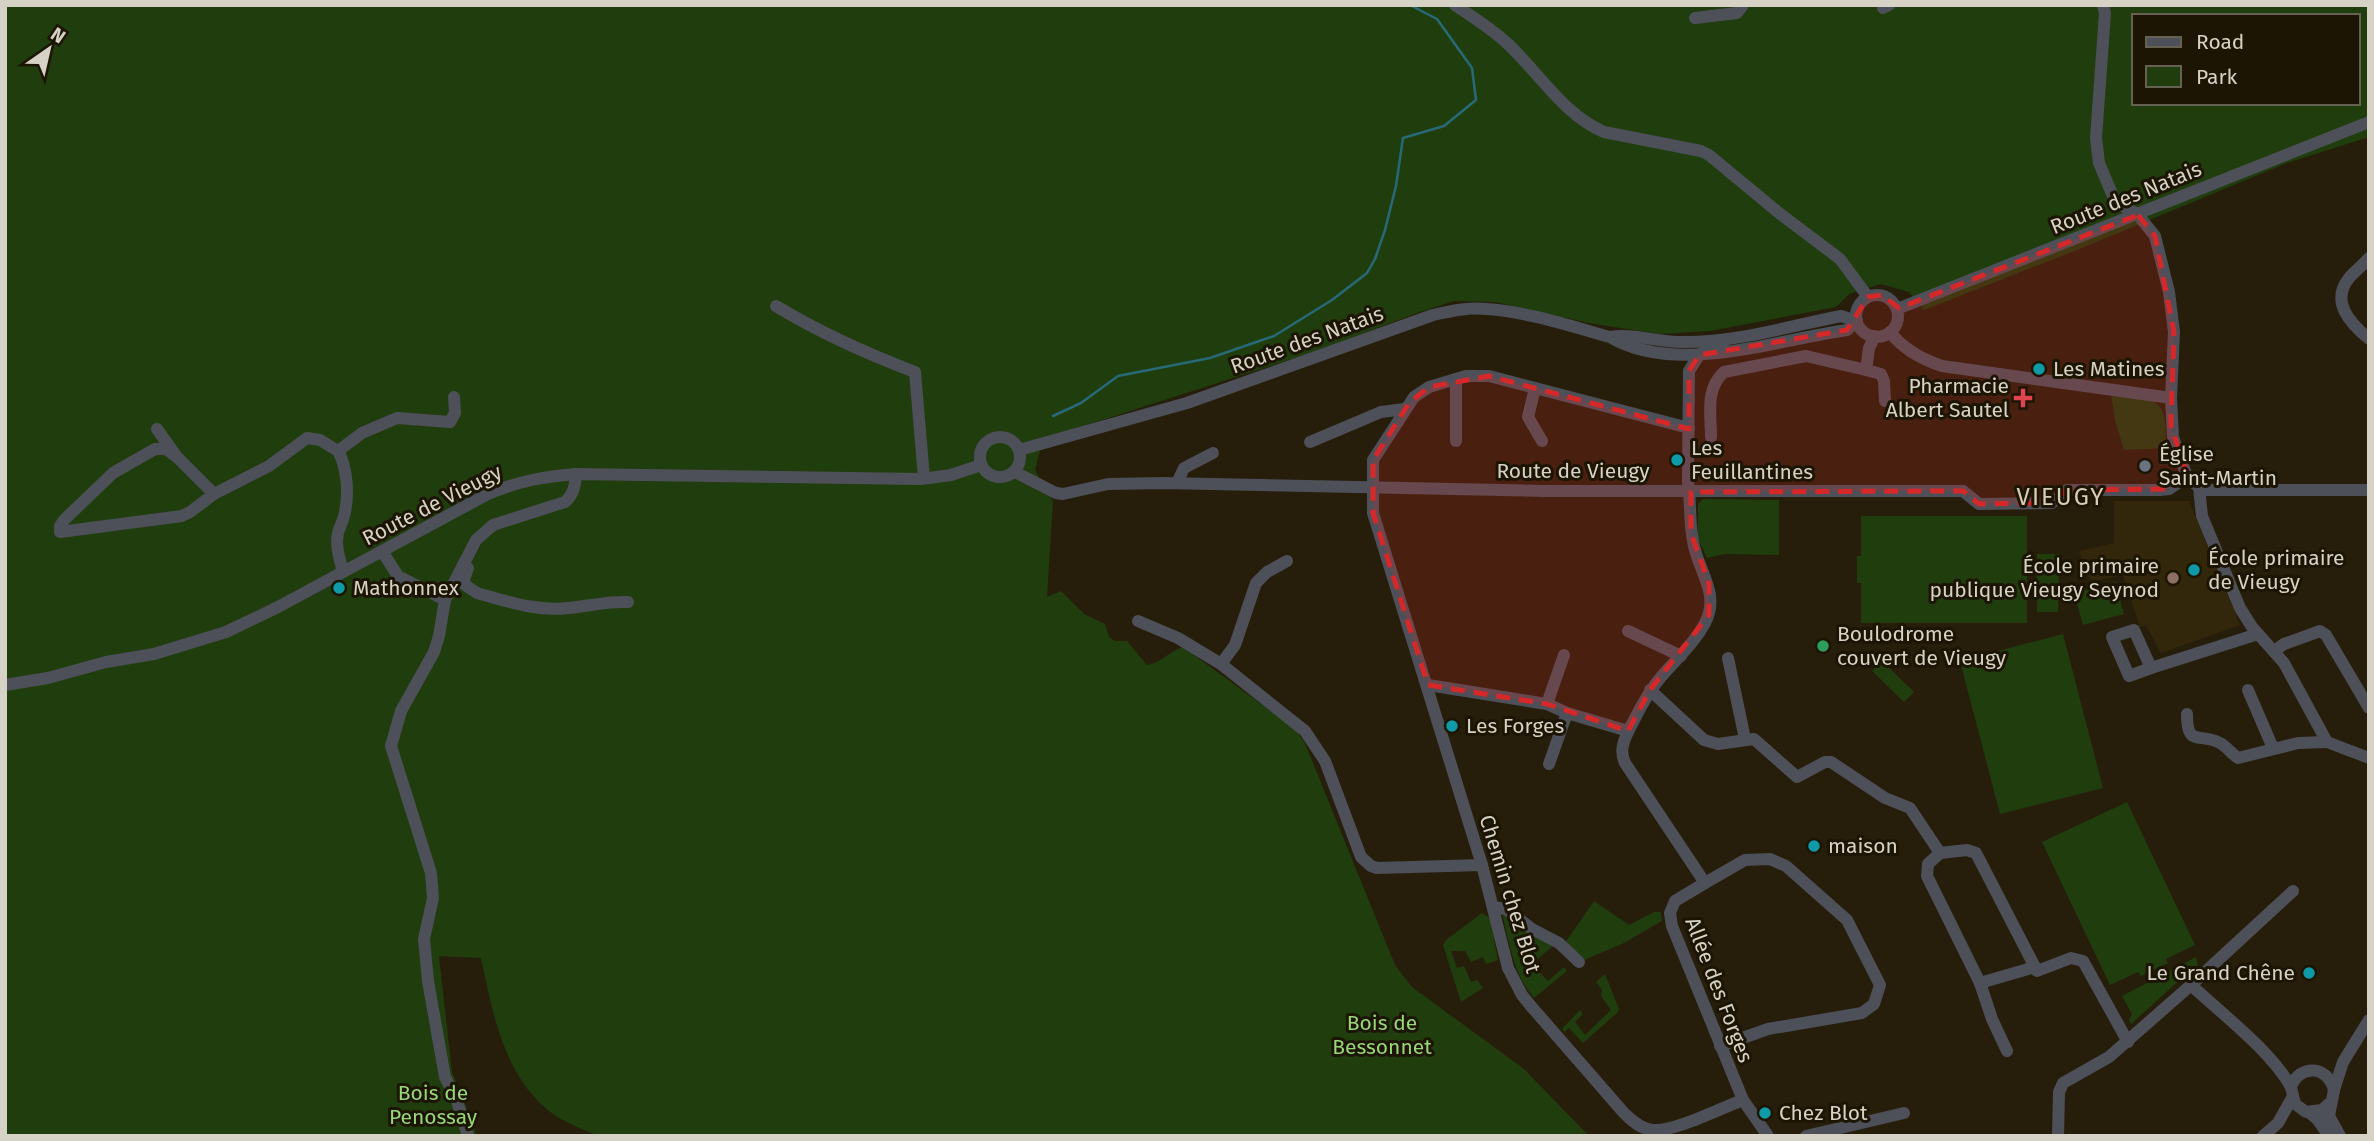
<svg xmlns="http://www.w3.org/2000/svg" width="2374" height="1141" viewBox="0 0 2374 1141" font-family="'Fira Sans',sans-serif">
<style>
.built{fill:#32270b}
.green{fill:#203d0e;fill-rule:evenodd}
.lines{fill:none;stroke-linecap:round;stroke-linejoin:round}
.stream{stroke:#286977;stroke-width:2.5}
.minor{stroke:#4d5059;stroke-width:12}
.marked{fill:#d62828;fill-opacity:0.2;stroke:#d62828;stroke-width:5;stroke-dasharray:14 9;stroke-linejoin:round}
.culture-dot{fill:#0f9aa8;stroke:#1d1503;stroke-width:2.5}
.health-dot{fill:#e0444e;stroke:#1d1503;stroke-width:2.5}
.worship-dot{fill:#6b7280;stroke:#1d1503;stroke-width:2.5}
.education-dot{fill:#8d6e63;stroke:#1d1503;stroke-width:2.5}
.leisure-dot{fill:#2e9e5b;stroke:#1d1503;stroke-width:2.5}
.labels{text-anchor:middle;stroke-width:6;stroke-linejoin:round;paint-order:stroke}
.street-label{font-size:21px;fill:#d7d2c6;stroke:#1d1503}
.poi-label{font-size:21px;fill:#d7d2c6;stroke:#1d1503;text-anchor:start}
.park-label{font-size:21px;fill:#98d777;stroke:#1d1503}
.quarter-label{font-size:24px;letter-spacing:2px;fill:#d7cdb4;stroke:#1d1503}
</style>
<rect width="100%" height="100%" fill="#261e0b"/>
<polygon class="built" points="2114,501 2189,501 2240,625 2161,653 2146,625 2140,627 2123,575 2091,582 2079,551 2114,543"/>
<g class="green">
<path d="M5,5H2369V137L2287,163L2077,250L1924,310L1909,292L1881,284L1849,294L1836,307L1710,331L1659,334L1589,323L1495,302L1454,301L1417,313L1317,351L1043,439L1035,470L1053,501L1047,597L1061,591L1084,614L1105,624L1109,637L1115,641H1127L1147,665C1163,662 1168,652 1183,647L1294,728L1304,741L1395,965L1412,987L1524,1069L1589,1136H599C580,1128 557,1120 542,1105C502,1067 492,1010 481,958L439,956L452,1072L474,1126L476,1136H5ZM2134,16H2358V103H2134Z"/>
<path d="M2111,394C2126,397 2158,395 2163,413C2167,423 2165,437 2166,448L2124,450L2115,420Z"/>
<polygon points="1703,499 1779,500 1779,555 1724,554 1707,558 1698,539 1698,504"/>
<polygon points="1861,516 2027,516 2027,623 1861,623 1861,583 1857,583 1857,556 1861,556"/>
<polygon points="2037,554 2059,554 2058,612 2037,612"/>
<polygon points="2115,582 2124,614 2083,625 2074,593"/>
<polygon points="2063,634 2103,788 2000,814 1960,661"/>
<polygon points="1882,661 1914,692 1904,702 1872,671"/>
<polygon points="2127,802 2195,945 2166,959 2168,963 2141,976 2138,972 2110,985 2042,842"/>
<polygon points="1594,901 1629,925 1654,912 1661,912 1662,921 1622,944 1582,961 1565,943"/>
<path d="M1504,912L1554,945L1532,964L1548,981L1564,967L1567,971L1534,998C1513,974 1510,944 1502,914Z"/>
<polygon points="1482,913 1490,918 1498,960 1486,964 1483,957 1471,962 1465,951 1451,951 1457,968 1464,966 1471,982 1477,980 1483,988 1461,1002 1443,945 1446,940"/>
<polygon points="2196,957 2198,966 2193,968 2131,1024 2129,1020 2132,1014 2122,996"/>
<polygon points="1605,974 1619,1009 1618,1012 1583,1043 1569,1028 1564,1032 1562,1029 1580,1010 1583,1014 1575,1022 1585,1035 1611,1010 1601,996 1602,990 1596,982"/>
</g>
<g class="lines">
<polyline class="stream" points="1053,416 1081,403 1118,376 1210,358 1274,336 1332,300 1367,273 1375,259 1385,230 1396,186 1403,138 1444,126 1476,100 1472,68 1437,19 1410,5"/>
<g class="minor">
<path d="M1455,5C1473,17 1492,29 1508,44C1539,73 1564,115 1604,132L1701,151L1709,155L1779,213L1840,259L1868,297"/>
<polyline points="2103,5 2105,13 2096,138 2099,163 2115,201 2138,215 2155,236 2169,292 2174,332 2171,398 2173,437 2186,474 2195,484 2206,490 2369,490"/>
<polyline points="1883,8 1889,5"/>
<polyline points="1695,18 1737,13 1743,5"/>
<path d="M2369,258C2363,265 2355,271 2349,278C2330,302 2350,323 2369,339"/>
<circle cx="1877" cy="316" r="21"/>
<path d="M776,306C822,334 865,353 915,372L924,478"/>
<polyline points="1897,309 2369,122"/>
<path d="M1890,332C1903,349 1921,359 1942,366L2171,398"/>
<path d="M1610,337C1635,333 1660,343 1685,342C1738,342 1790,326 1841,316L1857,321"/>
<path d="M1727,339L1699,355L1689,371L1688,482C1691,502 1689,521 1693,541C1697,570 1721,593 1705,623C1694,644 1676,659 1661,677C1649,691 1641,706 1633,722C1626,736 1618,748 1625,763L1705,883L1675,901L1670,913L1672,926L1743,1100"/>
<polyline points="1866,370 1881,374 1884,381 1885,401"/>
<polyline points="1456,379 1456,441"/>
<polyline points="1535,388 1528,417 1542,441"/>
<path d="M1689,428L1489,376H1466L1429,387L1414,397L1373,460V513L1482,865L1508,968L1522,995L1530,1005L1624,1113C1632,1121 1641,1129 1653,1130C1674,1132 1721,1108 1743,1100L1768,1136"/>
<path d="M157,429L177,457L214,494L269,466L307,438L320,440L338,451C347,467 349,493 345,512C344,519 340,526 338,533C335,546 340,560 343,572"/>
<circle cx="1000" cy="457" r="20"/>
<path d="M1711,437C1711,414 1705,389 1724,372L1806,356L1866,370L1869,348L1875,336"/>
<polyline points="1310,442 1381,412 1405,409"/>
<path d="M1019,450L1187,403L1433,315C1451,311 1469,307 1487,309C1528,312 1570,326 1610,337C1676,376 1775,340 1847,330L1857,321"/>
<polyline points="338,451 362,433 397,418 450,422 455,413 454,397"/>
<polyline points="174,455 166,449 155,449 113,473 64,520 60,526 60,532 182,516 190,512 214,494"/>
<polyline points="1015,472 1056,493 1063,494 1108,484 1163,483 1544,491 1963,491 1979,504 2052,503 2067,490 2160,490 2169,489 2188,476"/>
<polyline points="1177,483 1184,468 1213,453"/>
<polyline points="2199,487 2202,516 2240,608 2252,627 2284,663 2327,742 2369,758"/>
<polyline points="382,551 398,576 445,600"/>
<path d="M468,568L464,579L465,585L477,593C506,601 537,612 568,608C589,606 607,601 628,602"/>
<polyline points="1138,621 1178,638 1221,664 1305,731 1325,761 1361,857 1371,866 1377,868 1482,865"/>
<polygon points="2134,630 2151,668 2129,676 2112,637"/>
<polyline points="1628,631 1681,656"/>
<polyline points="2274,651 2284,644 2320,631 2326,635 2369,708"/>
<polyline points="1728,658 1745,739"/>
<polyline points="1221,664 1235,645 1256,583 1267,572 1287,561"/>
<polyline points="2151,668 2258,634"/>
<path d="M5,685L48,678L106,662L154,654L226,632L278,607L488,494C519,481 542,477 576,474L921,479L951,475L981,465"/>
<polyline points="1428,685 1547,704 1567,713 1628,731"/>
<polyline points="1650,690 1704,740 1718,744 1754,739 1797,777 1825,762 1831,762 1885,798 1910,808 1940,853 1967,850 1976,853 2037,971 2071,958 2083,961 2128,1042"/>
<polyline points="2248,690 2273,748"/>
<polyline points="1547,704 1564,655"/>
<path d="M2187,714C2187,748 2199,732 2220,743C2226,746 2232,754 2238,758L2298,743L2327,742"/>
<polyline points="1549,764 1567,713"/>
<polyline points="1940,853 1928,864 1927,876 1980,983 1992,1019 2007,1051"/>
<polyline points="1705,883 1745,860 1770,859 1786,866 1847,920 1880,985 1874,1004 1862,1013 1768,1029 1720,1046"/>
<polyline points="1493,907 1506,909 1532,929 1559,943 1579,962"/>
<polyline points="1980,983 2035,967"/>
<polyline points="2191,985 2293,891"/>
<path d="M2331,1102L2322,1110L2306,1112L2295,1104L2291,1087C2299,1064 2328,1065 2334,1090"/>
<polyline points="2310,1113 2318,1120 2329,1136"/>
<path d="M468,1136L456,1098L445,1077L428,981L424,939L433,898L431,873L391,746L401,711L434,652L439,636L445,600L476,540L493,525L565,502C574,494 575,486 576,474"/>
<polyline points="1806,1136 1904,1113"/>
<path d="M2058,1136L2059,1092L2063,1083L2109,1057L2191,985C2222,1014 2271,1051 2291,1087"/>
<polyline points="2263,1136 2278,1123 2292,1098"/>
<polyline points="2340,1136 2329,1116 2334,1090 2343,1062 2369,1020"/>
</g>
</g>
<path class="marked" d="M2138,215L2155,236L2174,332L2171,426L2188,476L2169,489L2067,490L2052,503L1979,504L1963,491L1691,492V533L1709,583V615L1650,690L1628,731L1547,704L1428,685L1373,513V460L1409,403L1429,387L1489,376L1689,429V371L1699,355L1847,330L1868,297L1882,295L1899,308Z"/>
<g class="culture-dot">
<circle cx="2039" cy="369" r="7"/>
<circle cx="1677" cy="460" r="7"/>
<circle cx="2194" cy="570" r="7"/>
<circle cx="339" cy="588" r="7"/>
<circle cx="1452" cy="726" r="7"/>
<circle cx="1814" cy="846" r="7"/>
<circle cx="2309" cy="973" r="7"/>
<circle cx="1765" cy="1113" r="7"/>
</g>
<path class="health-dot" d="M2019.5 387.5h7v7h7v7h-7v7h-7v-7h-7v-7h7z"/>
<circle class="worship-dot" cx="2145" cy="466" r="7"/>
<circle class="education-dot" cx="2173" cy="578" r="7"/>
<circle class="leisure-dot" cx="1823" cy="646" r="7"/>
<g class="labels">
<g class="street-label">
<text transform="translate(2126 198) rotate(-22)" y="7">Route des Natais</text>
<text transform="translate(1307 340) rotate(-20)" y="7">Route des Natais</text>
<text x="1573" y="478">Route de Vieugy</text>
<text transform="translate(432 505) rotate(-27)" y="7">Route de Vieugy</text>
<text transform="translate(1510 894) rotate(73)" y="7">Chemin chez Blot</text>
<text transform="translate(1719 990) rotate(69)" y="7">Allée des Forges</text>
</g>
<g class="poi-label">
<text x="2053" y="376">Les Matines</text>
<text x="2009" y="393" text-anchor="end">Pharmacie<tspan x="2009" dy="24">Albert Sautel</tspan></text>
<text x="1691" y="455">Les<tspan x="1691" dy="24">Feuillantines</tspan></text>
<text x="2159" y="461">Église<tspan x="2159" dy="24">Saint-Martin</tspan></text>
<text x="2208" y="565">École primaire<tspan x="2208" dy="24">de Vieugy</tspan></text>
<text x="2159" y="573" text-anchor="end">École primaire<tspan x="2159" dy="24">publique Vieugy Seynod</tspan></text>
<text x="353" y="595">Mathonnex</text>
<text x="1837" y="641">Boulodrome<tspan x="1837" dy="24">couvert de Vieugy</tspan></text>
<text x="1466" y="733">Les Forges</text>
<text x="1828" y="853">maison</text>
<text x="2295" y="980" text-anchor="end">Le Grand Chêne</text>
<text x="1779" y="1120">Chez Blot</text>
</g>
<g class="park-label">
<text x="1382" y="1030">Bois de<tspan x="1382" dy="24">Bessonnet</tspan></text>
<text x="433" y="1100">Bois de<tspan x="433" dy="24">Penossay</tspan></text>
</g>
<g class="quarter-label">
<text x="2061" y="505">VIEUGY</text>
</g>
</g>
<rect width="2374" height="1141" fill="none" stroke="#d7d2c6" stroke-width="14"/>
<rect x="2132" y="14" width="228" height="91" fill="#1d1503" stroke="#676151" stroke-width="2"/>
<rect x="2146" y="37" width="35" height="10" fill="#4d5059" stroke="#676151" stroke-width="2"/>
<text x="2196" y="49" font-size="21" fill="#d7d2c6">Road</text>
<rect x="2146" y="66" width="35" height="21" fill="#203d0e" stroke="#676151" stroke-width="2"/>
<text x="2196" y="84" font-size="21" fill="#d7d2c6">Park</text>
<g transform="translate(49 49) rotate(34)" stroke="#1d1503" stroke-width="5" paint-order="stroke">
<path d="M0-5L12 26L0 18L-12 26Z" fill="#d7d2c6"/>
<text y="-10" font-size="19" font-weight="bold" text-anchor="middle" fill="#d7d2c6">N</text>
</g>
</svg>
